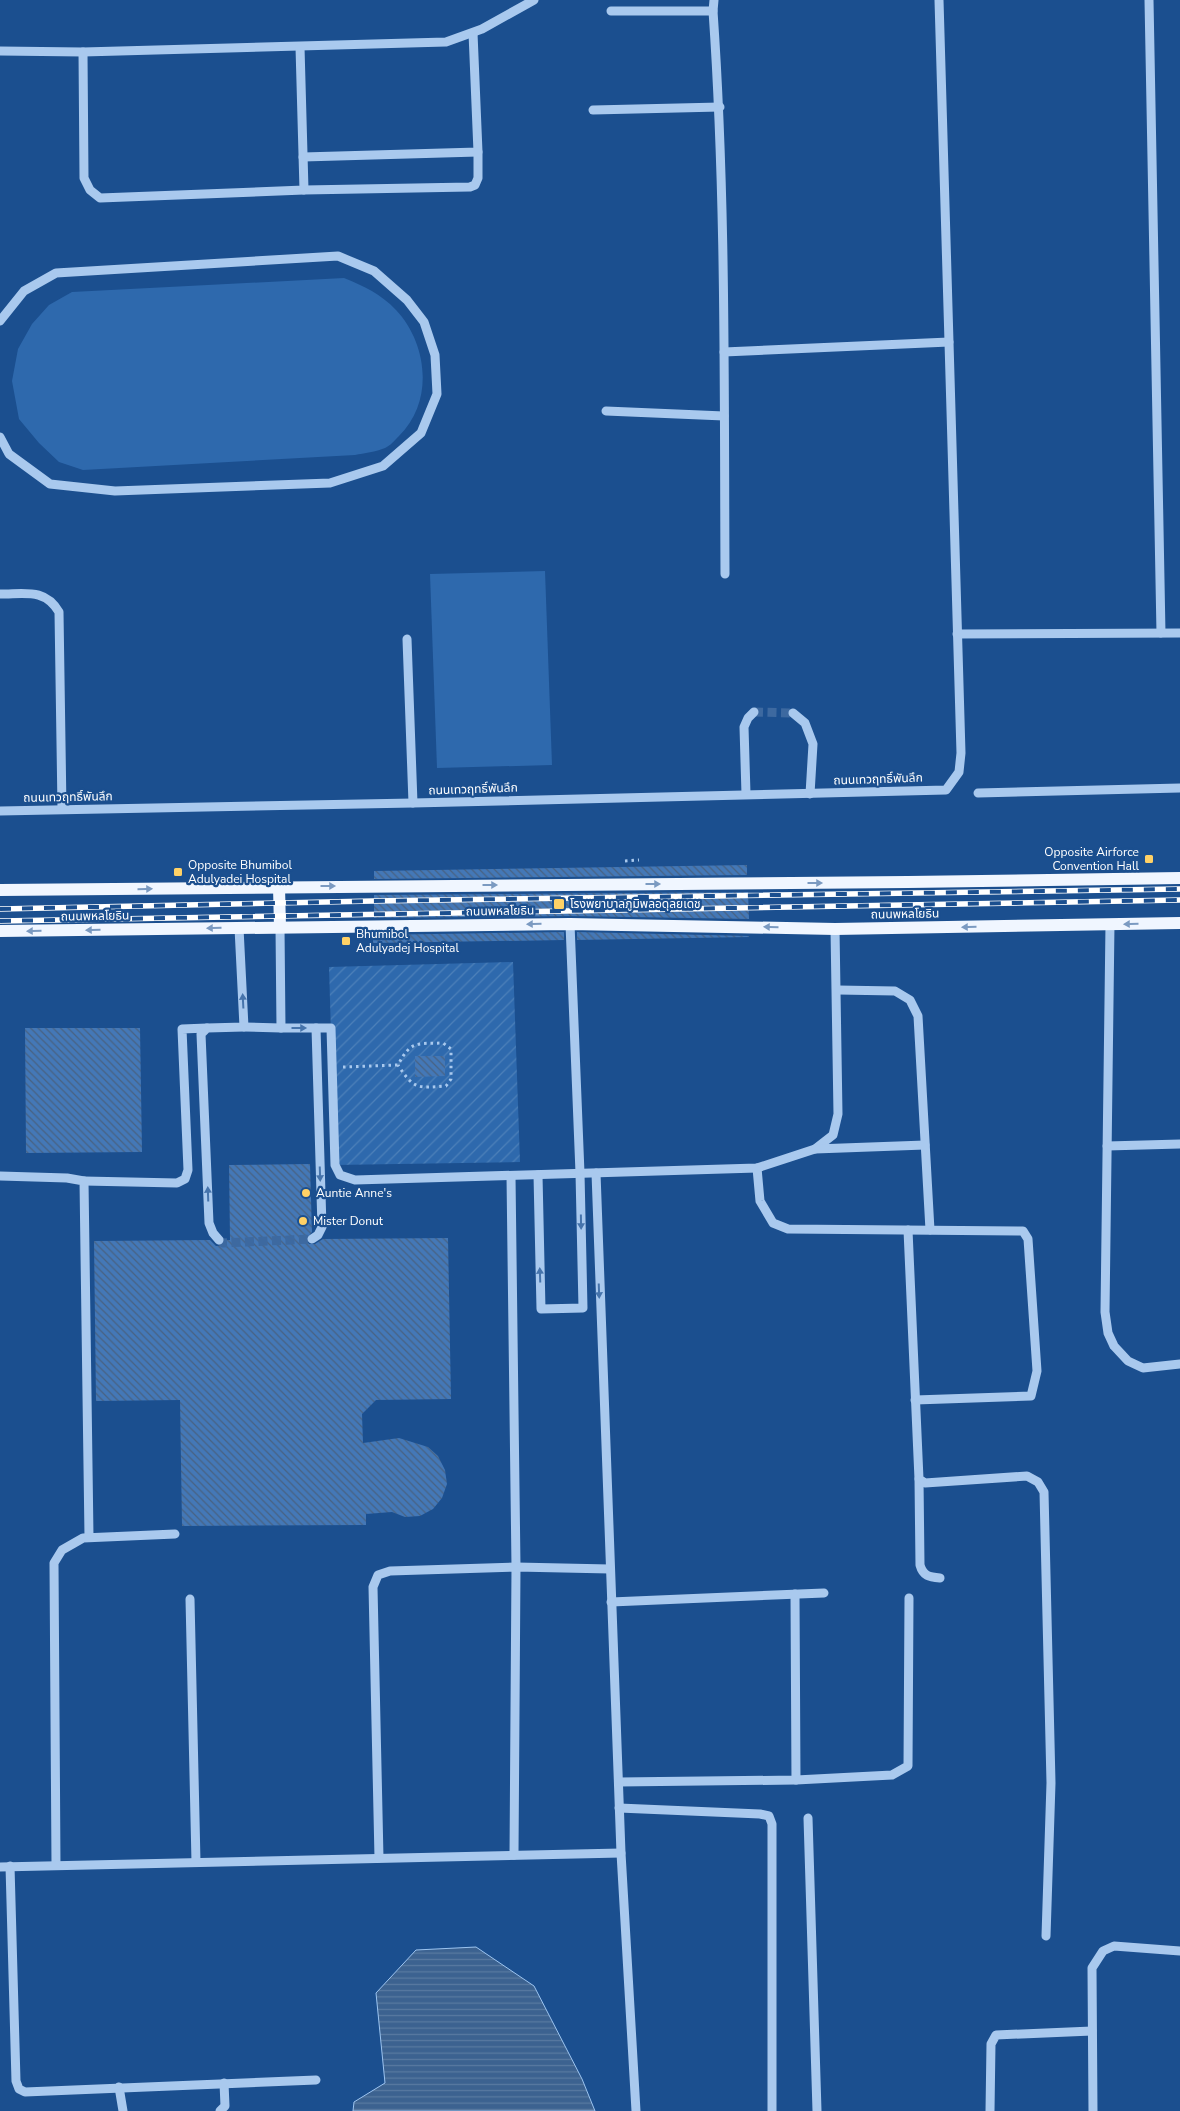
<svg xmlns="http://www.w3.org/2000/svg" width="1180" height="2111" viewBox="0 0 1180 2111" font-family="'Nunito Sans','Noto Sans Thai',sans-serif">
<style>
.green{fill:#2e69ad}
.garden{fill:url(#garden-furrows)}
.water{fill:url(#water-rules);stroke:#9cc4f0}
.building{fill:url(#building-back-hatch)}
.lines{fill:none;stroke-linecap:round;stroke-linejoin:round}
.minor-tunnel{stroke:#3d69a0;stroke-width:9;stroke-dasharray:9 4.5;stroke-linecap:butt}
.path{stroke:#a9c9ee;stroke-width:3;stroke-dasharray:2.5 4;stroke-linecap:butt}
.minor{stroke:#a9c9ee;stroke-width:9}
.major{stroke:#f0f6ff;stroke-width:12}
.rail-casing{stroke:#fff;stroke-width:5.5}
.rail{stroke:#1b4f8f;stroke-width:4;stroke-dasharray:11;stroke-linecap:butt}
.oneway{fill:#7b9ac1}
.oneway2{fill:#4674ac}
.poi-dot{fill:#ffd166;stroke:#1b4f8f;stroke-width:2}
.labels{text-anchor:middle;stroke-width:4.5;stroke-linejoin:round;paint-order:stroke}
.street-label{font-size:12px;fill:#fff;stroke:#1b4f8f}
.poi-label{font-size:12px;fill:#fff;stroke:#1b4f8f;text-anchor:start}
</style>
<defs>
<pattern id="garden-furrows" width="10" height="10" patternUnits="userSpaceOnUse" patternTransform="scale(1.25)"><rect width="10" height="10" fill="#2e69ad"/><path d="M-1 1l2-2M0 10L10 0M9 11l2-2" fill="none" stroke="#4d80b9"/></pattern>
<pattern id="water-rules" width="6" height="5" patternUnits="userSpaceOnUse" patternTransform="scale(1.25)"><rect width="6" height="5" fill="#3c6290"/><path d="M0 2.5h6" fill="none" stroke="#597aa1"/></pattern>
<pattern id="building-back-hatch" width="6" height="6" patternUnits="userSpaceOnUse" patternTransform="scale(1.25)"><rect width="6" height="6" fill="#4478b7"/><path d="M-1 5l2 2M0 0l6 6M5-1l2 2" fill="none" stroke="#486282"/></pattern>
</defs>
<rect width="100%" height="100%" fill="#1b4f8f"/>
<g class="green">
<path d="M344,278C364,286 381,294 396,310C428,344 434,402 399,436C395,440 390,446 385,448C376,452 364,453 355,455L83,470L59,462L39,443L19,419L12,381L18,349L32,324L49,305L72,292Z"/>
<polygon points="545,571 552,765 437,768 430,574"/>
</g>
<polygon class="garden" points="513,962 520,1162 335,1165 329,967"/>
<polygon class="water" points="476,1947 534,1986 582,2079 595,2111 353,2111 354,2102 385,2083 376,1993 416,1950"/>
<g class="building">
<polygon points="747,865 747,875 374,879 374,871"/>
<polygon points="748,892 749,919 570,916 374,918 374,895"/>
<polygon points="564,932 564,940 373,943 373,935"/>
<polygon points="577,932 749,936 749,937 577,940"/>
<polygon points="25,1028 140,1028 142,1152 26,1153"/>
<polygon points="415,1056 445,1056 445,1076 415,1077"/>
<polygon points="310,1164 312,1232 306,1239 309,1244 315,1244 323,1239 448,1238 451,1399 376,1400 362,1414 363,1443 399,1438 428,1447 438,1456 445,1470 447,1484 442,1498 433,1509 420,1516 405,1517 392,1512 366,1514 366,1525 182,1526 180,1400 96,1401 94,1241 210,1240 216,1246 221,1246 225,1240 230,1240 229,1165"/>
</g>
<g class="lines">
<g class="minor-tunnel">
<polyline points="754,712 793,713"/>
<polyline points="219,1240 223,1243 312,1239"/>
</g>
<g class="path">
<polyline points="625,861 639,860"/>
<polyline points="402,946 416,946"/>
<path d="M343,1067L398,1065C411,1040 417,1044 443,1043L451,1049V1079L446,1086C418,1088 414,1090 398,1065"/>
</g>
<g class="minor">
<polyline points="1149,0 1161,633"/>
<path d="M611,11H713C726,198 724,386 725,574"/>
<polyline points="713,11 714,0"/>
<polyline points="0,51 83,52 446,42 482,29 534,0"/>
<polyline points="83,52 84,178 90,190 100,198 304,190 300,47"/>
<polyline points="593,110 720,107"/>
<polyline points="303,157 478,152 473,33"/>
<polyline points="304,190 470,187 475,185 478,178 478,152"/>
<polyline points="0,321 24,291 56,273 338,256 374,271 407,300 424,322 435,355 437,394 421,433 383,466 330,483 115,491 50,484 9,454 0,437"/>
<polyline points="724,352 949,342"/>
<polyline points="606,411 724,416"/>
<path d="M0,594C25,594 45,588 59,612L62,809"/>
<polyline points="957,634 1180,633"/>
<polyline points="407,639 413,803"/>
<polyline points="793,713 805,723 813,744 810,794"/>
<polyline points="978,793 1180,788"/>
<polyline points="746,794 744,727 748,718 754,712"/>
<polyline points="0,811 413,803 946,790 959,772 961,753 939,0"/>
<polyline points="1110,924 1105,1312 1108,1333 1114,1346 1128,1361 1143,1368 1180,1364"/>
<polyline points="280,927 281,1028 316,1028 322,1227 318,1235 312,1239"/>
<polyline points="838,990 895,991 910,1000 918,1016 930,1230"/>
<polyline points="244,1027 281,1028"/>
<polyline points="316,1028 331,1028 335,1165 340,1175 355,1180 757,1168 815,1149 833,1135 838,1114 835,929"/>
<polyline points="1107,1146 1180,1144"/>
<polyline points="815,1149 925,1145"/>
<polyline points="757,1168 760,1201 773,1223 788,1229 1023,1231 1028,1239 1037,1371 1031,1396 915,1400"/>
<polyline points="596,1173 621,1853 636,2111"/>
<polyline points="538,1175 541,1309 583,1308 580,1173 570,924"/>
<polyline points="0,1176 67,1178 84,1181 89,1537"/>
<polyline points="511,1176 516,1567 514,1855"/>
<polyline points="84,1181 177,1183 185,1179 188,1170 182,1029 207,1028"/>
<polyline points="908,1230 919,1479 925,1483 1027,1476 1038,1482 1044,1492 1051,1783 1046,1936"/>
<polyline points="219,1240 213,1233 209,1223 201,1034 207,1028 244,1027 239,928"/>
<path d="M919,1479L920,1565C923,1576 929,1577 940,1578"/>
<polyline points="795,1594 796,1780"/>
<polyline points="190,1599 196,1862"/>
<polyline points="611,1602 824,1593"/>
<polyline points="619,1782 796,1780 892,1775 908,1766 909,1598"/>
<polyline points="619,1808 760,1814 769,1816 772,1824 772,2111"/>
<polyline points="808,1818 817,2111"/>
<polyline points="379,1858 373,1587 378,1575 390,1571 516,1567 610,1569"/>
<polyline points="56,1865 54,1563 62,1550 83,1538 175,1534"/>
<polyline points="10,1866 16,2081 19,2089 25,2092 316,2080"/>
<polyline points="0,1867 621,1853"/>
<polyline points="119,2087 123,2111"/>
<polyline points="220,2111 225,2106 224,2083"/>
<polyline points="990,2111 991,2044 996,2035 1092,2031"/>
<polyline points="1093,2111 1092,1968 1103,1951 1114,1946 1180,1951"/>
</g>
<g class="major">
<polyline points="279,887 280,927"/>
<polyline points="0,890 908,882 1180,878"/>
<polyline points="0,931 570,924 835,929 1180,923"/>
</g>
<g class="rail-casing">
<g id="rail">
<polyline points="0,909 373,901 1180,889"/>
<polyline points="0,921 1180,900"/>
</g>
</g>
<use href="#rail" class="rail"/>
</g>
<defs><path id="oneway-solid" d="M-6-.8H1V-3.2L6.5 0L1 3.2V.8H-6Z" transform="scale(1.25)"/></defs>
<g class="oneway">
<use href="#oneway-solid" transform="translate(815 883)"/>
<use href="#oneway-solid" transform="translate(653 884)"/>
<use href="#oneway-solid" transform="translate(490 885)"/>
<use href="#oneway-solid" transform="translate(328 886)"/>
<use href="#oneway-solid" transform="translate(145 889) rotate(-1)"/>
<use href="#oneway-solid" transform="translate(534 924) rotate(179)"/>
<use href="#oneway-solid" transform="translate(1131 924) rotate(179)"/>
<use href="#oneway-solid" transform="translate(771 927) rotate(-179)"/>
<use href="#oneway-solid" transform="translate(969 927) rotate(179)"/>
<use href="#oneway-solid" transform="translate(214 928) rotate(179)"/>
<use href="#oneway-solid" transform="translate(93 930) rotate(179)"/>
<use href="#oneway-solid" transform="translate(34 931) rotate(179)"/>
</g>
<g class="oneway2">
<use href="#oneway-solid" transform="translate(243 1001) rotate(-93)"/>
<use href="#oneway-solid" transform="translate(299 1028)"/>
<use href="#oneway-solid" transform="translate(320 1174) rotate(88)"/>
<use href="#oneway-solid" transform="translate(208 1194) rotate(-92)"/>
<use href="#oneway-solid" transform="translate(581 1222) rotate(89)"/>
<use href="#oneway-solid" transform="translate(540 1275) rotate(-92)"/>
<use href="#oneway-solid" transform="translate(599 1291) rotate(88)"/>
</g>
<g class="poi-dot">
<rect x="1144" y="854" width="10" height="10" rx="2.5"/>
<rect x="173" y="867" width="10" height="10" rx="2.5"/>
<rect x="553" y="898" width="12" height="12" rx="2.5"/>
<rect x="341" y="936" width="10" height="10" rx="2.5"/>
<circle cx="306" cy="1193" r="5"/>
<circle cx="303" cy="1221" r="5"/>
</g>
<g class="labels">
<g class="street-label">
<text transform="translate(878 779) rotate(-2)" y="4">ถนนเทวฤทธิ์พันลึก</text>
<text transform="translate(473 789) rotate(-2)" y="4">ถนนเทวฤทธิ์พันลึก</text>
<text transform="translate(68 797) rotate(-1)" y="4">ถนนเทวฤทธิ์พันลึก</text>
<text transform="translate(500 911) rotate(-1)" y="4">ถนนพหลโยธิน</text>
<text transform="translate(905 914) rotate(-1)" y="4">ถนนพหลโยธิน</text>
<text transform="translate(95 916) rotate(-1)" y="4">ถนนพหลโยธิน</text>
</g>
<g class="poi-label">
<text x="1139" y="856" text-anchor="end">Opposite Airforce<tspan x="1139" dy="14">Convention Hall</tspan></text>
<text x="188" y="869">Opposite Bhumibol<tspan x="188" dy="14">Adulyadei Hospital</tspan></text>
<text x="570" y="908">โรงพยาบาลภูมิพลอดุลยเดช</text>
<text x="356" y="938">Bhumibol<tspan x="356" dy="14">Adulyadej Hospital</tspan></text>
<text x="316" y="1197">Auntie Anne's</text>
<text x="313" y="1225">Mister Donut</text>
</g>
</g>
</svg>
